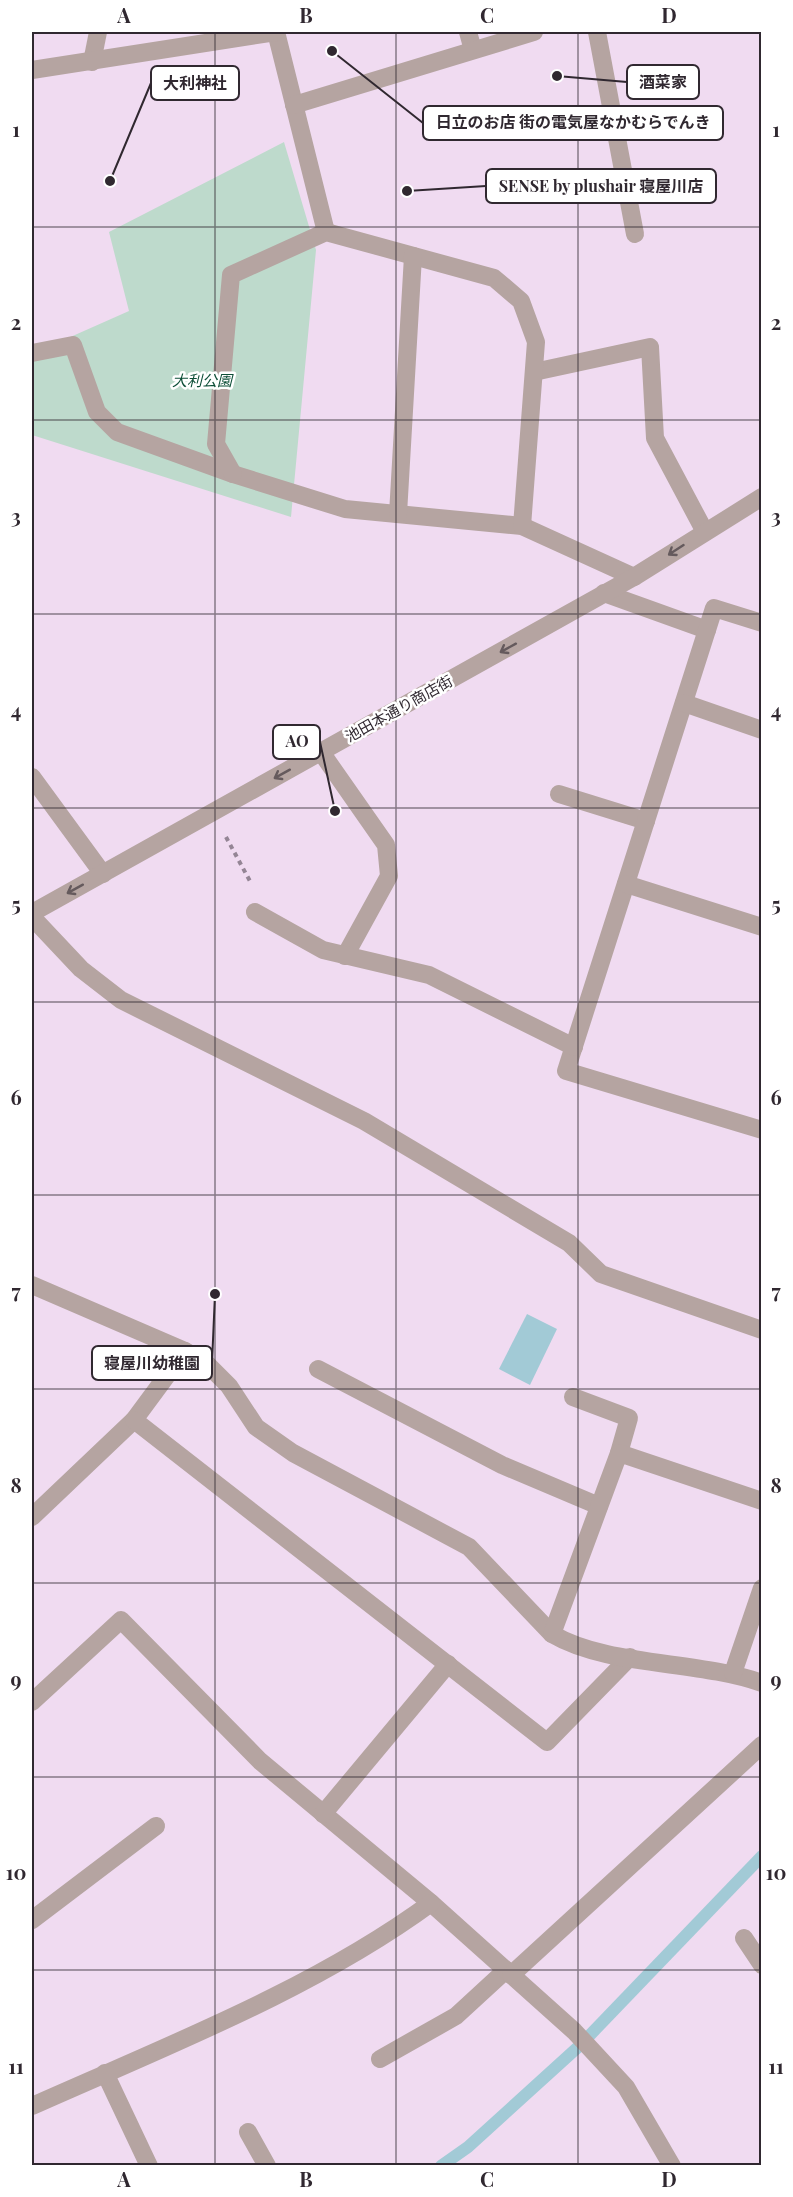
<svg xmlns="http://www.w3.org/2000/svg" width="793" height="2197" viewBox="0 0 793 2197" font-family="'Playfair Display','Noto Sans JP',serif">
<style>
.green{fill:#bedacc}
.water{fill:#a2cad6}
.lines{fill:none;stroke-linecap:round;stroke-linejoin:round}
.stream{stroke:#a2cad6;stroke-width:12}
.path{stroke:#948595;stroke-width:4;stroke-dasharray:4.5 4.5;stroke-linecap:butt}
.service{stroke:#b5a4a1;stroke-width:18}
.minor{stroke:#b5a4a1;stroke-width:18}
.oneway{stroke:#655a5d}
.grid{fill:none;stroke:#302830;stroke-width:1.5;stroke-opacity:0.55}
.labels{text-anchor:middle;stroke-width:5;stroke-linejoin:round;paint-order:stroke}
.park-label{font-size:15px;font-style:italic;fill:#0d4e37;stroke:#fff}
.street-label{font-size:15px;fill:#302830;stroke:#fff}
.leader{fill:none;stroke:#302830;stroke-width:2}
.callout-dot{fill:#302830;stroke:#fff;stroke-width:2}
.callout{fill:#fff;stroke:#302830;stroke-width:2}
.callout-label{font-size:16px;text-anchor:middle;font-weight:bold;fill:#302830}
.neatline{fill:none;stroke:#302830;stroke-width:2}
.grid-label{font-size:20px;text-anchor:middle;font-weight:bold;fill:#302830}
</style>
<rect width="100%" height="100%" fill="#f0dbf1"/>
<polygon class="green" points="284,142 316,250 291,517 32,435 32,354 129,311 109,232"/>
<polygon class="water" points="527,1314 557,1329 530,1385 499,1369"/>
<g class="lines">
<g class="stream">
<polyline points="590,2035 762,1856"/>
<polyline points="441,2166 468,2147 577,2048"/>
</g>
<polyline class="path" points="226,837 251,883"/>
<g class="service">
<polyline points="604,593 707,630"/>
<polyline points="32,777 103,874"/>
<polyline points="559,794 646,821"/>
<polyline points="185,1351 207,1364 229,1386 256,1427 293,1453 469,1547 552,1634"/>
<polyline points="318,1369 502,1465 599,1506"/>
<polyline points="573,1397 629,1418 619,1453"/>
<polyline points="380,2059 456,2016 506,1970"/>
<polyline points="105,2073 149,2166"/>
<polyline points="248,2132 267,2166"/>
</g>
<g class="minor">
<polyline points="276,32 326,232"/>
<polyline points="468,32 473,50"/>
<polyline points="597,32 635,234"/>
<polyline points="92,62 98,32"/>
<polyline points="32,70 276,32"/>
<polyline points="294,105 534,32"/>
<polyline points="32,353 73,345 97,412 117,432 233,474 345,509 522,526 634,577"/>
<polyline points="534,372 650,347 655,438 705,532"/>
<polyline points="233,474 216,444 231,275 326,232 494,278 521,301 536,342 522,526"/>
<polyline points="398,514 413,256"/>
<polyline points="762,623 714,608 566,1071 762,1130"/>
<polyline points="684,703 762,730"/>
<polyline points="321,752 386,845 389,876 345,956"/>
<polyline points="626,884 762,927"/>
<polyline points="255,912 323,950 429,975 574,1047"/>
<polyline points="32,913 634,577 762,497"/>
<polyline points="32,917 81,969 121,1000 364,1121 569,1243 601,1274 762,1330"/>
<polyline points="32,1285 185,1351 134,1420 32,1517"/>
<polyline points="134,1420 547,1742 630,1657"/>
<path d="M762,1501L619,1453L552,1634C608,1667 697,1660 762,1683"/>
<polyline points="733,1673 762,1588"/>
<polyline points="32,1702 121,1620 260,1761 431,1903 574,2031 626,2087 672,2166"/>
<polyline points="323,1814 448,1664"/>
<polyline points="32,1920 156,1826"/>
<polyline points="744,1938 762,1965"/>
<polyline points="511,1975 762,1745"/>
<path d="M32,2106C164,2047 314,1989 431,1903"/>
</g>
</g>
<defs><path id="oneway-shaft" d="M-6 0H5M1.5-3L5.5 0L1.5 3" fill="none" stroke-width="1.6" stroke-linecap="round" stroke-linejoin="round" transform="scale(1.5)"/></defs>
<g class="oneway">
<use href="#oneway-shaft" transform="translate(676 550) rotate(147)"/>
<use href="#oneway-shaft" transform="translate(508 648) rotate(151)"/>
<use href="#oneway-shaft" transform="translate(282 774) rotate(151)"/>
<use href="#oneway-shaft" transform="translate(75 889) rotate(151)"/>
</g>
<path class="grid" d="M215,32V2166M396,32V2166M578,32V2166M32,227H762M32,420H762M32,614H762M32,808H762M32,1002H762M32,1195H762M32,1389H762M32,1583H762M32,1777H762M32,1970H762"/>
<g class="labels">
<g class="park-label">
<text x="202" y="386">大利公園</text>
</g>
<g class="street-label">
<text transform="translate(399 709) rotate(-29)" y="5">池田本通り商店街</text>
</g>
</g>
<path class="leader" d="M557 76L627 82M110 181L151 83M332 51L423 123M407 191L486 186M335 811L320 742M215 1294L212 1363"/>
<g class="callout-dot">
<circle cx="557" cy="76" r="6"/>
<circle cx="110" cy="181" r="6"/>
<circle cx="332" cy="51" r="6"/>
<circle cx="407" cy="191" r="6"/>
<circle cx="335" cy="811" r="6"/>
<circle cx="215" cy="1294" r="6"/>
</g>
<g class="callout">
<rect x="627" y="65" width="72" height="34" rx="6"/>
<rect x="151" y="66" width="88" height="34" rx="6"/>
<rect x="423" y="106" width="300" height="34" rx="6"/>
<rect x="486" y="169" width="230" height="34" rx="6"/>
<rect x="273" y="725" width="47" height="34" rx="6"/>
<rect x="92" y="1346" width="120" height="34" rx="6"/>
</g>
<g class="callout-label">
<text x="663" y="88">酒菜家</text>
<text x="195" y="89">大利神社</text>
<text x="573" y="128">日立のお店 街の電気屋なかむらでんき</text>
<text x="601" y="192">SENSE by plushair 寝屋川店</text>
<text x="297" y="747">AO</text>
<text x="152" y="1369">寝屋川幼稚園</text>
</g>
<rect width="793" height="2197" fill="none" stroke="#ffffff" stroke-width="66"/>
<rect x="33" y="33" width="727" height="2131" class="neatline"/>
<g class="grid-label">
<text x="124" y="23">A</text>
<text x="306" y="23">B</text>
<text x="487" y="23">C</text>
<text x="669" y="23">D</text>
<text x="16" y="137">1</text>
<text x="776" y="137">1</text>
<text x="16" y="330">2</text>
<text x="776" y="330">2</text>
<text x="16" y="524">3</text>
<text x="776" y="524">3</text>
<text x="16" y="718">4</text>
<text x="776" y="718">4</text>
<text x="16" y="912">5</text>
<text x="776" y="912">5</text>
<text x="16" y="1105">6</text>
<text x="776" y="1105">6</text>
<text x="16" y="1299">7</text>
<text x="776" y="1299">7</text>
<text x="16" y="1493">8</text>
<text x="776" y="1493">8</text>
<text x="16" y="1687">9</text>
<text x="776" y="1687">9</text>
<text x="16" y="1880">10</text>
<text x="776" y="1880">10</text>
<text x="16" y="2074">11</text>
<text x="776" y="2074">11</text>
<text x="124" y="2187">A</text>
<text x="306" y="2187">B</text>
<text x="487" y="2187">C</text>
<text x="669" y="2187">D</text>
</g>
</svg>
